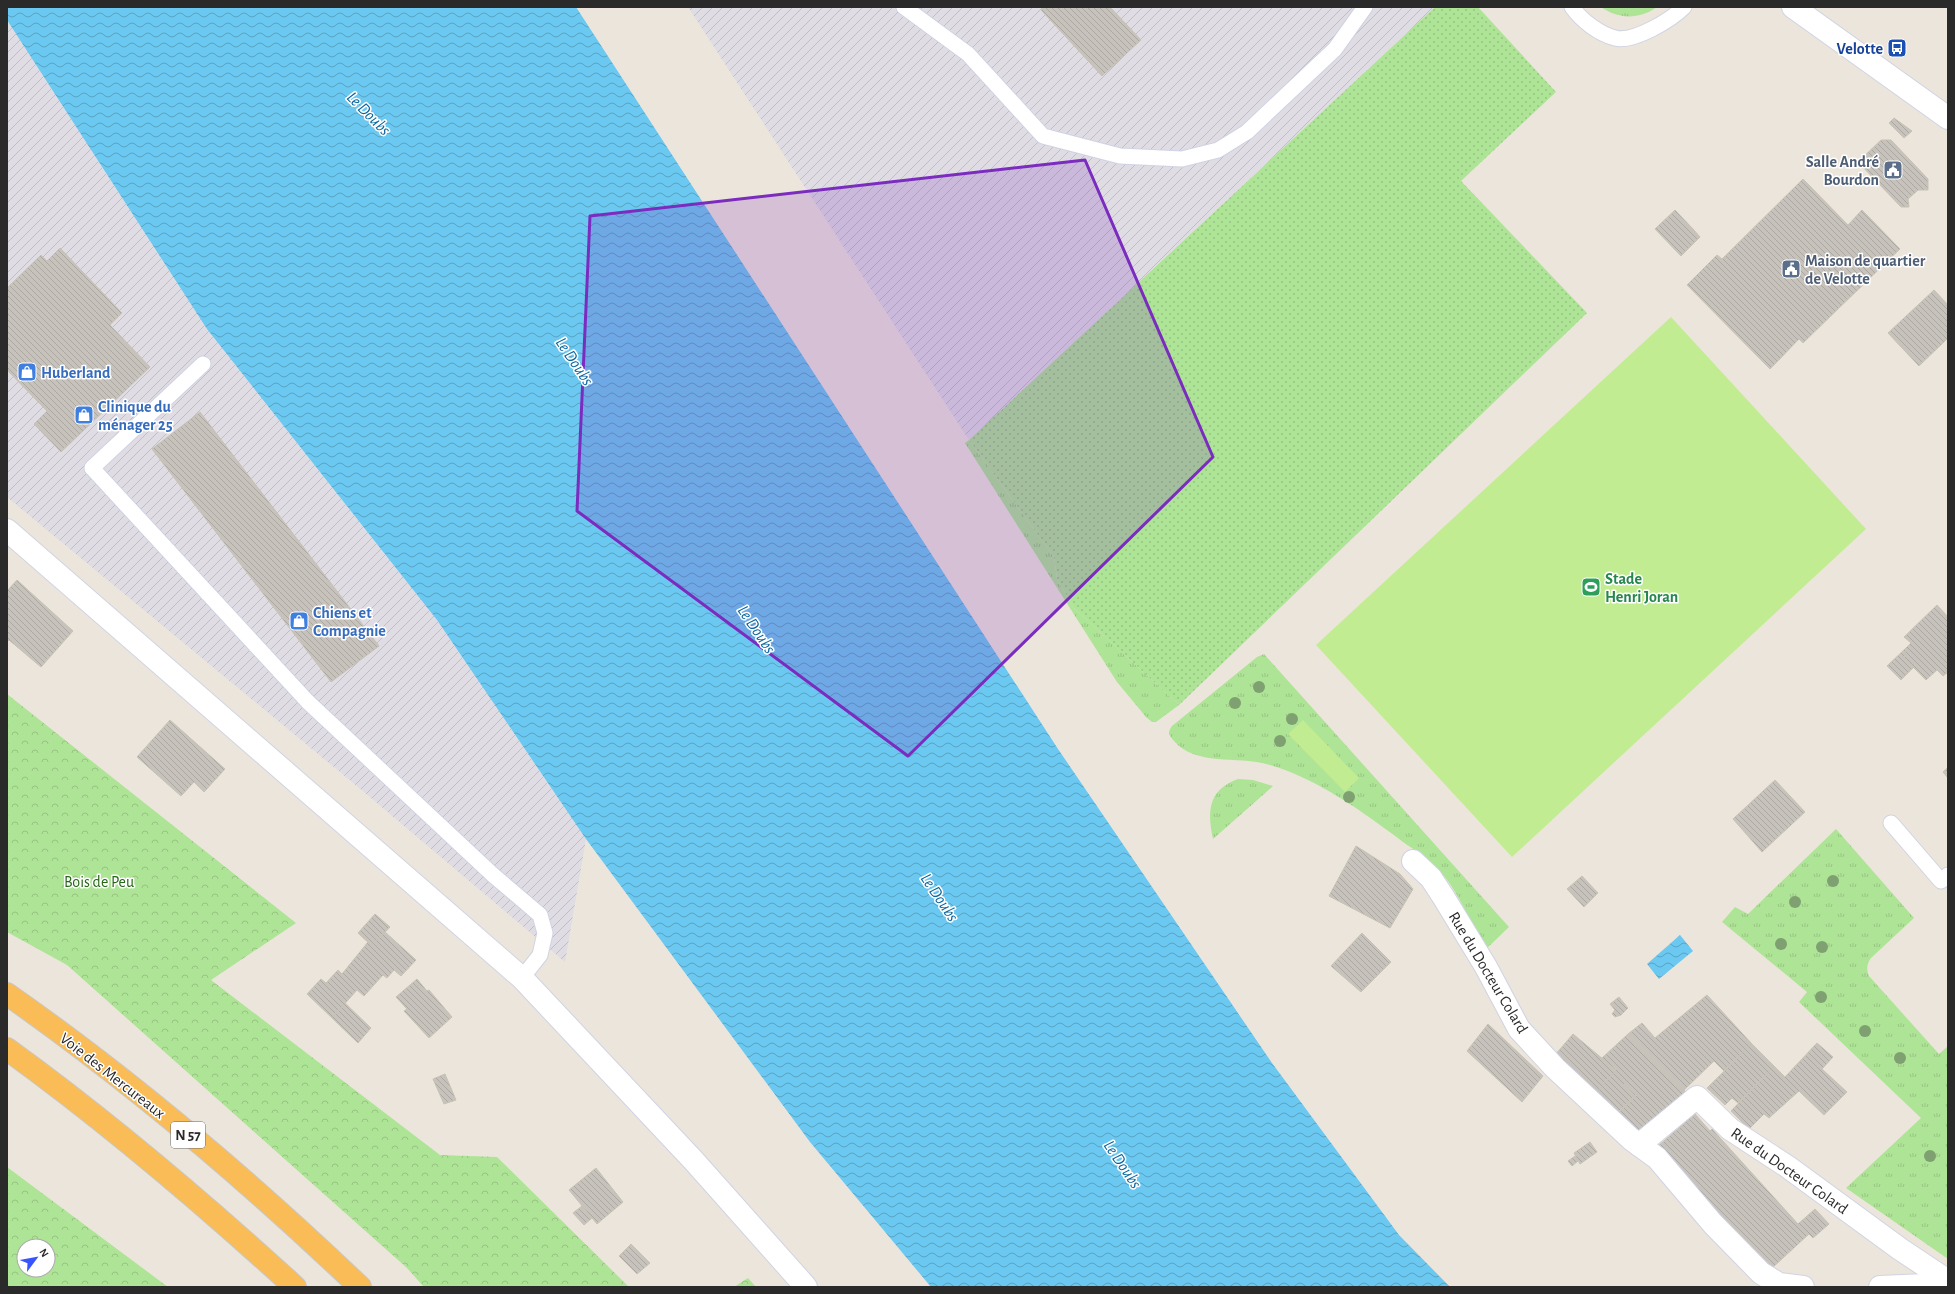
<svg xmlns="http://www.w3.org/2000/svg" width="1955" height="1294" viewBox="0 0 1955 1294" font-family="'Alegreya Sans',sans-serif">
<style>
.industrial{fill:url(#industrial-furrows)}
.grass{fill:url(#grass-tufts)}
.forest{fill:url(#forest-crowns);fill-rule:evenodd}
.park{fill:url(#park-dots)}
.pitch{fill:#c2ec91}
.water{fill:url(#water-waves)}
.building{fill:url(#building-back-hatch);stroke:#c7c2b5}
.lines{fill:none;stroke-linecap:round;stroke-linejoin:round}
.service-casing{stroke:#d0d3e3;stroke-width:17}
.minor-casing{stroke:#d0d3e3;stroke-width:24}
.secondary-casing{stroke:#d0d3e3;stroke-width:24}
.trunk-casing{stroke:#c8c8c8;stroke-width:24}
.service{stroke:#fff;stroke-width:15}
.minor{stroke:#fff;stroke-width:22}
.secondary{stroke:#fff;stroke-width:22}
.trunk{stroke:#f9bc56;stroke-width:22}
.tree{fill:#7fa070}
.marked{fill:#7b2cbf;fill-opacity:0.2;stroke:#7b2cbf;stroke-width:3;stroke-linejoin:round}
.labels{text-anchor:middle;stroke-width:3;stroke-linejoin:round;paint-order:stroke}
.shield{fill:#fff;stroke:#6a6a6a;stroke-width:1}
.shield-label{font-size:15px;font-weight:bold;fill:#2a2a2a}
.transit-label{font-size:16px;font-weight:bold;fill:#164399;stroke:#fff;text-anchor:end}
.service-label{font-size:16px;font-weight:bold;fill:#4e5e75;stroke:#fff;text-anchor:end}
.shop-label{font-size:16px;font-weight:bold;fill:#366cbe;stroke:#fff;text-anchor:start}
.leisure-label{font-size:16px;font-weight:bold;fill:#27864d;stroke:#fff;text-anchor:start}
.park-label{font-size:16px;fill:#266818;stroke:#fff}
.street-label{font-size:16px;fill:#2a2a2a;stroke:#fff}
.water-label{font-size:17px;font-style:italic;fill:#0a659d;stroke:#fff}
</style>
<defs>
<pattern id="industrial-furrows" width="10" height="10" patternUnits="userSpaceOnUse"><rect width="10" height="10" fill="#dfdce4"/><path d="M-1 1l2-2M0 10L10 0M9 11l2-2" fill="none" stroke="#c0bdc4"/></pattern>
<pattern id="grass-tufts" width="24" height="20" patternUnits="userSpaceOnUse"><rect width="24" height="20" fill="#aee496"/><path d="M3 7l-1-3M5 7V3M7 7l1-3M15 17l-1-3M17 17v-4M19 17l1-3" fill="none" stroke="#96c481"/></pattern>
<pattern id="forest-crowns" width="20" height="18" patternUnits="userSpaceOnUse"><rect width="20" height="18" fill="#aee496"/><path d="M2 6a3 3 0 1 1 6 0M12 15a3 3 0 1 1 6 0" fill="none" stroke="#96c481"/></pattern>
<pattern id="park-dots" width="8" height="8" patternUnits="userSpaceOnUse"><rect width="8" height="8" fill="#aee496"/><path d="M2 2h.1M6 6h.1" fill="none" stroke="#96c481" stroke-width="1.8" stroke-linecap="round"/></pattern>
<pattern id="water-waves" width="16" height="10" patternUnits="userSpaceOnUse"><rect width="16" height="10" fill="#6bc8f1"/><path d="M0 5q4-4 8 0t8 0" fill="none" stroke="#58a3c3"/></pattern>
<pattern id="building-back-hatch" width="6" height="6" patternUnits="userSpaceOnUse"><rect width="6" height="6" fill="#c7c2bb"/><path d="M-1 5l2 2M0 0l6 6M5-1l2 2" fill="none" stroke="#aba7a1"/></pattern>
</defs>
<rect width="100%" height="100%" fill="#ece5db"/>
<g class="industrial">
<polygon points="688,7 1435,7 969,440"/>
<polygon points="7,20 207,329 437,620 586,839 565,962 358,787 7,497"/>
</g>
<g class="grass">
<path d="M1601,7H1657C1639,20 1618,19 1601,7Z"/>
<polygon points="969,440 1054,557 1057,579 1074,608 1179,705 1156,722 1152,722 1146,717 1117,682 965,443"/>
<path d="M1264,654L1509,927L1484,951C1471,923 1458,888 1434,865C1425,856 1413,849 1403,842C1363,812 1315,777 1266,764C1238,756 1195,766 1174,741C1169,735 1167,733 1172,726L1257,657Z"/>
<path d="M1238,779L1253,780L1273,786L1213,839C1207,811 1208,790 1238,779Z"/>
<path d="M1836,829L1914,918L1871,958C1867,964 1866,968 1869,976L1939,1054L1948,1046V1259L1846,1188L1921,1118L1799,1002L1807,992L1722,922L1735,907L1748,914Z"/>
</g>
<g class="forest">
<polygon points="7,694 296,923 211,980 440,1155 497,1157 629,1287 424,1287 407,1268 67,965 7,932"/>
<path d="M7,1167L168,1287H7ZM24,1246H48V1270H24Z"/>
<polygon points="748,1278 756,1287 734,1287"/>
</g>
<polygon class="park" points="1435,7 1478,7 1556,92 1461,181 1587,313 1179,705 1074,608 1057,579 1054,557 969,440"/>
<g class="pitch">
<polygon points="1671,317 1866,529 1512,857 1316,645"/>
<polygon points="1303,720 1359,778 1345,792 1288,734"/>
</g>
<g class="water">
<polygon points="7,7 576,7 1058,749 1272,1063 1399,1235 1450,1287 931,1287 810,1142 586,839 437,620 207,329 7,20"/>
<polygon points="1680,935 1693,951 1659,979 1647,964"/>
</g>
<g class="building">
<polygon points="1043,7 1110,7 1141,40 1102,76 1041,10"/>
<polygon points="1894,118 1912,131 1904,138 1889,123"/>
<polygon points="1881,140 1891,140 1928,179 1928,190 1918,190 1908,199 1909,207 1901,207 1858,162"/>
<polygon points="1803,179 1848,225 1862,210 1900,249 1803,343 1799,339 1775,364 1692,280 1717,255 1722,259"/>
<polygon points="1675,210 1693,229 1682,240 1689,248 1681,256 1655,229"/>
<polygon points="1693,229 1700,237 1689,248 1682,240"/>
<polygon points="60,248 122,313 110,325 150,367 61,452 34,424 47,411 7,370 7,288 41,255 47,261"/>
<polygon points="1692,280 1775,364 1770,369 1687,285"/>
<polygon points="1934,290 1948,305 1948,338 1919,366 1888,333"/>
<polygon points="200,412 379,646 331,682 152,449"/>
<polygon points="17,580 73,631 41,667 9,640 7,642 7,591"/>
<polygon points="1937,605 1948,617 1948,672 1943,676 1937,670 1926,680 1904,658 1906,648 1911,643 1904,637"/>
<polygon points="1906,648 1904,658 1913,668 1901,680 1887,666"/>
<polygon points="170,720 225,769 204,792 194,782 181,796 137,757"/>
<polygon points="1948,767 1948,778 1943,772"/>
<polygon points="1775,780 1805,812 1762,852 1733,819"/>
<polygon points="1356,846 1400,874 1413,889 1390,928 1329,896"/>
<polygon points="1582,876 1598,893 1584,907 1567,889"/>
<polygon points="375,914 390,927 372,946 358,933"/>
<polygon points="385,932 416,960 401,976 394,970 387,978 383,975 364,996 357,990 332,1018 307,994 321,979 326,983 338,970 342,974 368,942 372,946"/>
<polygon points="1362,933 1391,962 1361,992 1331,966"/>
<polygon points="417,979 427,991 429,990 452,1017 429,1038 404,1011 407,1009 396,997"/>
<polygon points="1707,995 1752,1044 1724,1071 1714,1061 1684,1090 1628,1034 1642,1023 1655,1038"/>
<polygon points="1619,997 1628,1008 1621,1015 1615,1017 1612,1014 1615,1010 1610,1004"/>
<polygon points="345,1003 371,1028 358,1043 332,1018"/>
<polygon points="1488,1024 1543,1076 1522,1102 1467,1051"/>
<polygon points="1573,1034 1616,1070 1596,1093 1555,1055"/>
<polygon points="1628,1034 1651,1057 1624,1084 1636,1095 1618,1113 1596,1093 1616,1070 1602,1058"/>
<polygon points="1817,1043 1833,1057 1822,1069 1847,1092 1824,1115 1799,1091 1769,1118 1764,1114 1749,1129 1731,1111 1774,1066 1785,1077"/>
<polygon points="1752,1044 1774,1066 1738,1103 1732,1098 1725,1105 1707,1088"/>
<polygon points="1651,1057 1688,1094 1640,1134 1618,1113 1636,1095 1624,1084"/>
<polygon points="445,1074 456,1100 444,1104 433,1079"/>
<polygon points="1695,1114 1710,1131 1712,1129 1798,1224 1815,1209 1829,1224 1813,1238 1809,1234 1771,1269 1709,1206 1657,1147"/>
<polygon points="1590,1142 1597,1152 1580,1164 1574,1153"/>
<polygon points="1575,1156 1578,1161 1572,1166 1568,1161"/>
<polygon points="596,1168 623,1202 597,1224 569,1190"/>
<polygon points="582,1206 592,1218 584,1225 573,1213"/>
<polygon points="631,1244 650,1263 637,1274 619,1256"/>
</g>
<g class="lines">
<g class="service-casing">
<g id="service">
<polyline points="904,7 968,54 1043,136 1120,156 1182,159 1218,150 1247,132 1335,49 1365,7"/>
<path d="M1572,7C1581,20 1599,34 1615,38C1633,43 1671,20 1684,7"/>
<polyline points="203,364 92,468 308,702 493,875 540,915 545,933 540,955 522,978"/>
<polyline points="1891,823 1941,881 1948,875"/>
</g>
</g>
<g class="minor-casing">
<g id="minor">
<polyline points="1793,7 1948,118"/>
<polyline points="1413,861 1431,878 1444,898 1486,967 1519,1029 1555,1068 1631,1139 1657,1158 1713,1224 1761,1273 1779,1284 1803,1287"/>
<polyline points="1639,1145 1697,1097 1730,1129 1788,1167 1900,1249 1948,1281"/>
<polyline points="1880,1287 1948,1284"/>
</g>
</g>
<g class="secondary-casing">
<polyline id="secondary" points="7,530 522,978 694,1161 806,1287"/>
</g>
<g class="trunk-casing">
<g id="trunk">
<path d="M7,994C130,1080 251,1183 360,1287"/>
<path d="M7,1049C108,1122 203,1203 295,1287"/>
</g>
</g>
<use href="#service" class="service"/>
<use href="#minor" class="minor"/>
<use href="#secondary" class="secondary"/>
<use href="#trunk" class="trunk"/>
</g>
<g class="tree">
<circle cx="1259" cy="687" r="6"/>
<circle cx="1235" cy="703" r="6"/>
<circle cx="1292" cy="719" r="6"/>
<circle cx="1280" cy="741" r="6"/>
<circle cx="1349" cy="797" r="6"/>
<circle cx="1833" cy="881" r="6"/>
<circle cx="1795" cy="902" r="6"/>
<circle cx="1781" cy="944" r="6"/>
<circle cx="1822" cy="947" r="6"/>
<circle cx="1821" cy="997" r="6"/>
<circle cx="1865" cy="1031" r="6"/>
<circle cx="1900" cy="1058" r="6"/>
<circle cx="1930" cy="1156" r="6"/>
</g>
<path class="marked" d="M1085,160L1213,457L908,756L577,511L590,216Z"/>
<defs>
<g id="bus-square" transform="scale(1)"><rect x="-9" y="-9" width="18" height="18" rx="4" fill="#1a4fb4" stroke="#fff"/><path d="M-5-6H5V4H4V6H2V4H-2V6H-4V4H-5ZM-3.5-4V0h7V-4ZM-3.5 1.2v1.5H-2V1.2ZM2 1.2v1.5H3.5V1.2Z" fill="#fff"/></g>
<g id="civic-square" transform="scale(1)"><rect x="-9" y="-9" width="18" height="18" rx="4" fill="#5c6f8a" stroke="#fff"/><path d="M-.6-6.5H3V-4.5H.6V-3L4-1V1h2V6H-6V1h2V-1L-.6-3ZM-1.2 2.5V6h2.4V2.5Z" fill="#fff"/></g>
<g id="shop-square" transform="scale(1)"><rect x="-9" y="-9" width="18" height="18" rx="4" fill="#3f7fe0" stroke="#fff"/><path d="M-5-2.5h2.3a2.7 3.5 0 0 1 5.4 0H5L5.5 6h-11ZM-1.5-2.5h3a1.5 2.3 0 0 0-3 0Z" fill="#fff"/></g>
<g id="stadium-square" transform="scale(1)"><rect x="-9" y="-9" width="18" height="18" rx="4" fill="#2e9e5b" stroke="#fff"/><path d="M0-5a6.5 5 0 1 0 0 10a6.5 5 0 1 0 0-10ZM-3.5-1.8h7v3.6h-7Z" fill="#fff"/></g>
</defs>
<g fill-rule="evenodd">
<use href="#bus-square" x="1897" y="48"/>
<use href="#civic-square" x="1893" y="170"/>
<use href="#civic-square" x="1791" y="269"/>
<use href="#shop-square" x="27" y="372"/>
<use href="#shop-square" x="84" y="415"/>
<use href="#stadium-square" x="1591" y="587"/>
<use href="#shop-square" x="299" y="621"/>
</g>
<g class="labels">
<rect class="shield" x="171" y="1122" width="34" height="26" rx="3"/>
<g class="shield-label">
<text x="188" y="1140">N 57</text>
</g>
<g class="transit-label">
<text x="1883" y="54">Velotte</text>
</g>
<g class="service-label">
<text x="1879" y="167">Salle André<tspan x="1879" dy="18">Bourdon</tspan></text>
<text x="1805" y="266" text-anchor="start">Maison de quartier<tspan x="1805" dy="18">de Velotte</tspan></text>
</g>
<g class="shop-label">
<text x="41" y="378">Huberland</text>
<text x="98" y="412">Clinique du<tspan x="98" dy="18">ménager 25</tspan></text>
<text x="313" y="618">Chiens et<tspan x="313" dy="18">Compagnie</tspan></text>
</g>
<g class="leisure-label">
<text x="1605" y="584">Stade<tspan x="1605" dy="18">Henri Joran</tspan></text>
</g>
<g class="park-label">
<text x="99" y="887">Bois de Peu</text>
</g>
<g class="street-label">
<text transform="translate(1489 972) rotate(59)" y="6">Rue du Docteur Colard</text>
<text transform="translate(113 1075) rotate(38)" y="6">Voie des Mercureaux</text>
<text transform="translate(1790 1170) rotate(35)" y="6">Rue du Docteur Colard</text>
</g>
<g class="water-label">
<text transform="translate(369 113) rotate(45)" y="6">Le Doubs</text>
<text transform="translate(575 361) rotate(56)" y="6">Le Doubs</text>
<text transform="translate(757 629) rotate(56)" y="6">Le Doubs</text>
<text transform="translate(940 897) rotate(56)" y="6">Le Doubs</text>
<text transform="translate(1123 1164) rotate(56)" y="6">Le Doubs</text>
</g>
</g>
<rect width="1955" height="1294" fill="none" stroke="#2a2a2a" stroke-width="16"/>
<g transform="translate(36 1258) rotate(58)"><circle r="19" fill="#ffffff" stroke="#aaaaaa"/>
<path d="M0-3L7 15L0 10L-7 15Z" fill="#3754fe"/>
<text y="-6" font-size="11" font-weight="bold" text-anchor="middle" fill="#2a2a2a">N</text>
</g>
</svg>
